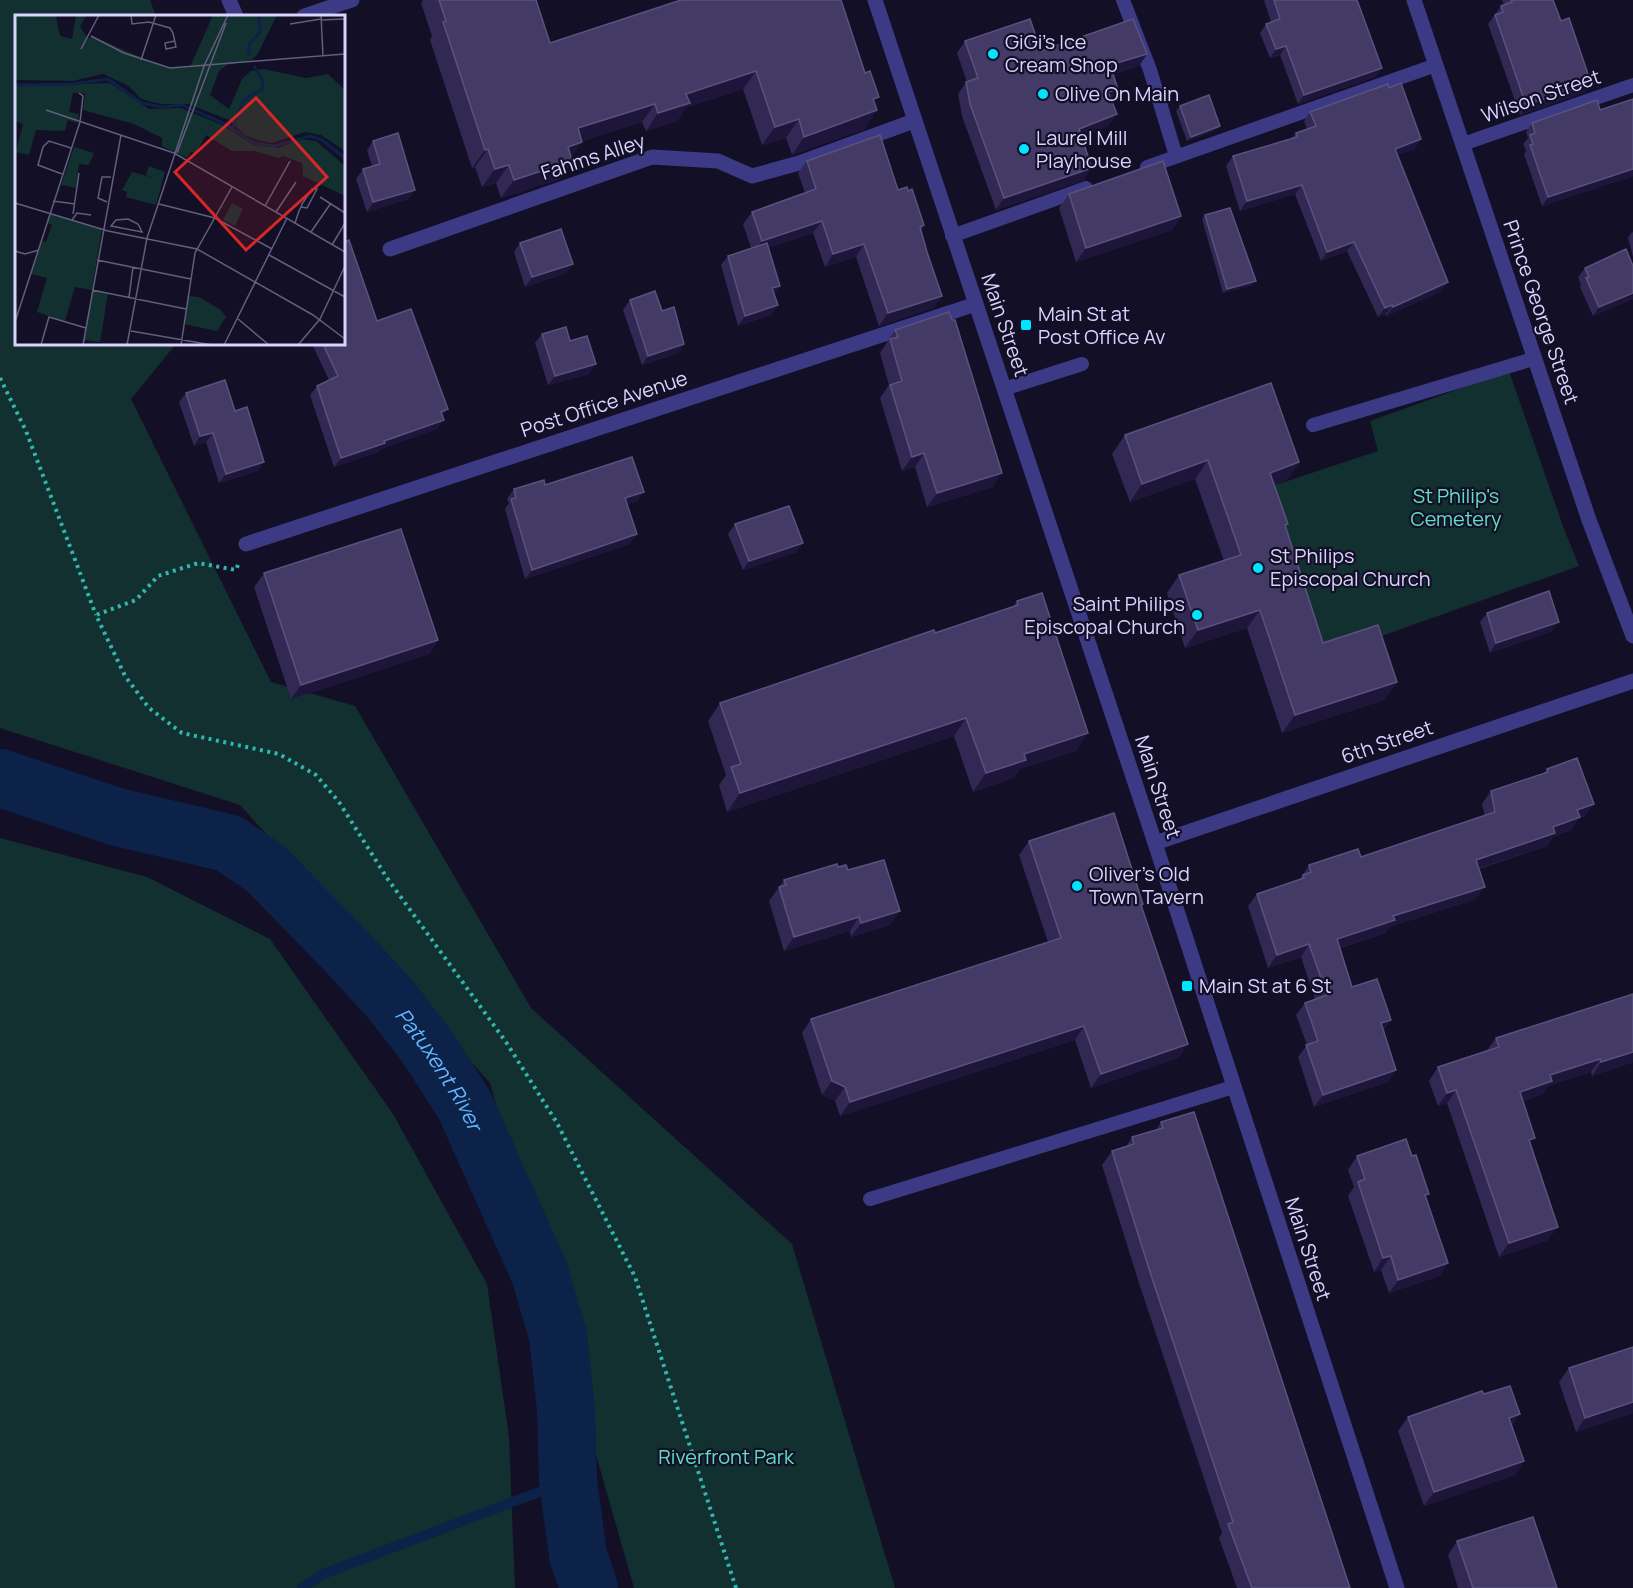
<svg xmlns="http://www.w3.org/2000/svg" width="1633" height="1588" viewBox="0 0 1633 1588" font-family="Manrope,sans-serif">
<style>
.green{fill:#12302f}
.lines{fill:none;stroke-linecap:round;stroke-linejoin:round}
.stream{stroke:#0c2248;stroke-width:10}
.river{stroke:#0c2248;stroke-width:58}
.path{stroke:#2fb8b0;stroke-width:4;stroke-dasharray:3 4.5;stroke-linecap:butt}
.service{stroke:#3d3a85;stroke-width:14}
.minor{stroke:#3d3a85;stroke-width:15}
.tertiary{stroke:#3d3a85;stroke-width:15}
.wall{fill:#312854}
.shaded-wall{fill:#1d163a}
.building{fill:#433a66;stroke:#5a527e;stroke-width:1.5}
.poi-dot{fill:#00e5ff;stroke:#130f26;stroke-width:2}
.labels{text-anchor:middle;stroke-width:4.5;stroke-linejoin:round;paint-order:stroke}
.poi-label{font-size:20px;fill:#d9d4ff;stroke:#130f26;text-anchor:start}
.street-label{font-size:20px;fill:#d9d4ff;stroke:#130f26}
.park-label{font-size:20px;fill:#5fe0c0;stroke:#130f26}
.water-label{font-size:21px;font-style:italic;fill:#62b6ff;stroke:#130f26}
.inset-river{fill:none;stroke:#0c2248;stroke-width:3}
.inset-road{fill:none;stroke:#625e7d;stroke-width:1.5}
.view{fill:#d62828;fill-opacity:0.15;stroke:#d62828;stroke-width:3}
.inset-edge{fill:none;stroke:#d9d4ff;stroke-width:3}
</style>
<rect width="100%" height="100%" fill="#130f26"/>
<g class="green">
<polygon points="0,0 150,0 156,16 16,16 16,344 176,344 131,399 271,682 355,706 531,1008 792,1244 895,1588 634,1588 490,1083 240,805 0,728"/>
<polygon points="1509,371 1564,529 1579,566 1314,660 1257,491 1378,451 1370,421"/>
<polygon points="0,838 147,877 270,939 393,1114 487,1284 509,1437 515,1588 0,1588"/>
</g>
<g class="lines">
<polyline class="stream" points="302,1588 323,1574 568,1481"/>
<path class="river" id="s1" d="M0,778L117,817L228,843L265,868L346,951L390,999L426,1045L465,1106L540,1274L558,1336L566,1409L568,1481L578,1555L589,1588"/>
<g class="path">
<polyline points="0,378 26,431 96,615"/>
<polyline points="238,565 236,570 198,563 158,576 136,600 96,615 125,676 149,708 182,733 279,754 316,775 339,802 387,878 506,1042 557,1123 635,1277 736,1588"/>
</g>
<g class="service">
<polyline points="1123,0 1150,70 1176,156"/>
<polyline points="1463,144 1633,85"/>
<polyline points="1147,167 1436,65"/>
<polyline points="952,236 1086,188"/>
<polyline points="1004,389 1082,364"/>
<polyline points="1313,425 1533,359"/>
<polyline points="870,1199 1233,1087"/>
</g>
<g class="minor">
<polyline points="229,0 236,16"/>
<polyline points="1414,0 1589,520 1633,636"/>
<polyline points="304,16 352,0"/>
<polyline points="390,249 652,157 718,161 752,176 799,163 914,121"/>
<polyline points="246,544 976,304"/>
<polyline points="1155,843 1633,681"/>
</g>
<polyline class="tertiary" points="875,0 1155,843 1397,1588"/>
</g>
<g class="wall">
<polygon points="423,0 536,0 550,43 865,73 879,97 875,102 865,129 792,155 786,138 762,145 743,89 687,107 677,121 646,131 642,122 582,141 571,157 572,161 560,179 501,198 496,183 482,187 475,167 472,168 430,40 432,36 421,3"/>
<polygon points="1264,0 1357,0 1382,68 1375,77 1298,104 1280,55 1270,58 1260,33 1266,24 1271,22"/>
<polygon points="1502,0 1553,0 1585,92 1520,115 1488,24 1501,6 1504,5"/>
<polygon points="965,41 1041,51 1147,54 1139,66 1113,74 1118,89 1111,99 1108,126 1081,136 1084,180 996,210 962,116 958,94 966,82 967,82 957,53"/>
<polygon points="1633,99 1633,176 1542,206 1524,154 1526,151 1523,144 1528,138 1526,132 1532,123 1600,110"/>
<polygon points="1180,106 1217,130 1187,141 1176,111"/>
<polygon points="1310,112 1415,149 1397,155 1442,291 1386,316 1386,314 1378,317 1347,251 1321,261 1295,194 1240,211 1226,166 1233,156 1292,138 1296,133 1307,129 1304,121"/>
<polygon points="373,141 415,190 408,199 367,212 356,179 363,169 372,166 367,150"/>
<polygon points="807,161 898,190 924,225 921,230 927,252 942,296 933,308 879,326 856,257 825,267 813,233 768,248 780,286 774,294 778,305 771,315 738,326 721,265 728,256 751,248 743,224 752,212 805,193 798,173"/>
<polygon points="1069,194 1181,216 1172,230 1076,262 1059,208"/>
<polygon points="1205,215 1253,285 1223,293 1202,219"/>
<polygon points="1633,232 1633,257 1628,238 1631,233"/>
<polygon points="520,243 573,264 566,273 525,287 514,252"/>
<polygon points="1633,266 1633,299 1593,316 1580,287 1581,285 1578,277 1585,268"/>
<polygon points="630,300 662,311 684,344 678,353 642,365 623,310"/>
<polygon points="377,321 442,417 437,429 381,449 378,452 334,467 310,395 317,386 329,380 312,344 344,344"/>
<polygon points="895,330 993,487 927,507 915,467 902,471 880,398 889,385 880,353"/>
<polygon points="542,334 570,341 589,374 548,385 535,343"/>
<polygon points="186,393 235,411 258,471 219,483 206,442 194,446 179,402"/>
<polygon points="1125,435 1299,462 1287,480 1274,485 1286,527 1323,643 1397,682 1384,700 1282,733 1247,628 1185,648 1167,593 1179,575 1224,561 1195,479 1130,502 1112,454"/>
<polygon points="545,485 644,492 637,501 627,504 630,544 525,579 505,509 509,503 507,499 514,489"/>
<polygon points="735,524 797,552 743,570 728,534"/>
<polygon points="264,573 438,640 429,654 291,699 254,587"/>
<polygon points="1017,601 1076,751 1020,769 1014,778 973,792 954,736 727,812 719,785 726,775 708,721 720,703 1013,607"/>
<polygon points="1487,613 1552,631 1490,653 1480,622"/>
<polygon points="1547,769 1585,816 1579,818 1571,830 1553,837 1547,846 1479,869 1476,899 1389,927 1386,933 1340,948 1352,987 1383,1031 1388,1082 1314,1107 1298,1057 1307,1045 1296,1015 1305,1003 1315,999 1301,957 1268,968 1248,906 1257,894 1300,879 1309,865 1361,857 1485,816 1482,804 1491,791 1543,774"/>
<polygon points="1029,841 1141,907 1188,1044 1178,1058 1091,1088 1075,1040 840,1116 835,1101 822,1095 802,1033 811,1019 1048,942 1019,855"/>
<polygon points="838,867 848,870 890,925 851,937 850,931 784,951 769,901 784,880"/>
<polygon points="1633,994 1633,1062 1592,1076 1591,1072 1548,1086 1542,1094 1523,1101 1548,1240 1499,1257 1447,1103 1438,1106 1429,1081 1438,1067 1487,1050 1496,1038"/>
<polygon points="1161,1122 1350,1588 1237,1588 1219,1538 1222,1533 1139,1283 1102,1165 1112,1151 1126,1147 1132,1137 1156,1130"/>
<polygon points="1357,1156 1426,1198 1448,1263 1439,1276 1389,1293 1381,1270 1374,1272 1348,1196 1354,1187 1348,1170"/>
<polygon points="1569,1368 1633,1413 1576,1432 1559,1382"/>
<polygon points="1484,1394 1512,1426 1524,1461 1515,1475 1424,1506 1398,1431 1408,1417"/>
<polygon points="1457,1541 1557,1588 1458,1588 1448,1555"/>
</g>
<g class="shaded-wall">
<polygon points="1286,46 1280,55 1270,58 1276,49"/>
<polygon points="1147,54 1139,66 1102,77 1110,65"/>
<polygon points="1382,68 1375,77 1298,104 1304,95"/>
<polygon points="756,71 743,89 687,107 677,121 646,131 658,113 686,94"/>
<polygon points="1591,83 1585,92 1520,115 1526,105"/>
<polygon points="1118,89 1110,101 1108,92"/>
<polygon points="879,97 866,114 877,110 865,129 792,155 804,137 873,99"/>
<polygon points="655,104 642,122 565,146 578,128"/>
<polygon points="1117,114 1108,126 1071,140 1079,129"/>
<polygon points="799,119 786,138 762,145 775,127"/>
<polygon points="1220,126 1217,130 1187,141 1191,137"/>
<polygon points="1421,139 1415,149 1388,158 1395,149"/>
<polygon points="582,142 569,160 568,147"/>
<polygon points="488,149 475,167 472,168 485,150"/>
<polygon points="572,161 560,179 501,198 514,180"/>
<polygon points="509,165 496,183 482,187 495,169"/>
<polygon points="1092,168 1084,180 996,210 1004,198"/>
<polygon points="1633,169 1633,176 1542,206 1548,197"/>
<polygon points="1302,185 1295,194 1240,211 1247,201"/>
<polygon points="415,190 408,199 367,212 373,202"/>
<polygon points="1181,216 1172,230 1076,262 1086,248"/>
<polygon points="822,221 813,233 753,253 762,241"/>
<polygon points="1354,242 1347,251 1321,261 1327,252"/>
<polygon points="864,244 856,257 825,267 833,254"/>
<polygon points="573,264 566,273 525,287 532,277"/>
<polygon points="1256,281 1253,285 1223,293 1227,289"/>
<polygon points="1448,282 1442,291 1386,316 1393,307"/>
<polygon points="780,286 773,295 772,288"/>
<polygon points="1633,293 1633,299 1593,316 1599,307"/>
<polygon points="942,296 933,308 879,326 888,313"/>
<polygon points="778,305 771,315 738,326 745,316"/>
<polygon points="1392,305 1386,314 1378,317 1385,308"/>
<polygon points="684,344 678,353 642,365 648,356"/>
<polygon points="596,364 589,374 548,385 555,376"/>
<polygon points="448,409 441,418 441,412"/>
<polygon points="444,420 437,429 381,449 378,452 334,467 341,458"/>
<polygon points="213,433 206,442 194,446 200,436"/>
<polygon points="924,453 915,467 902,471 912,457"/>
<polygon points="1208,460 1195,479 1130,502 1142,484"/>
<polygon points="264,462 258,471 219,483 226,474"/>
<polygon points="1299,462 1287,480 1257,491 1270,473"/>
<polygon points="1002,473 993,487 927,507 937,493"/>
<polygon points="644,492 637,501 619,507 625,498"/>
<polygon points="637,534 630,544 525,579 532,570"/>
<polygon points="803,543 797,552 743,570 749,561"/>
<polygon points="1260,610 1247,628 1185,648 1198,630"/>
<polygon points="1559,622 1552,631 1490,653 1496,643"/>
<polygon points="438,640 429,654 291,699 301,685"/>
<polygon points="1397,682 1384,700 1282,733 1295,715"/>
<polygon points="966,718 954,736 727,812 740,793"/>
<polygon points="1088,733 1076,751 1020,769 1014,778 973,792 986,773 1024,754"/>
<polygon points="1594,804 1585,816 1579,818 1571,830 1553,837 1547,846 1467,872 1476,860 1553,827 1577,810"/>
<polygon points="1485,887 1476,899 1389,927 1386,933 1329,951 1337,939 1393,916"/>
<polygon points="900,911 890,925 851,937 861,923"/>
<polygon points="859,917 850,931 784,951 794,937"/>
<polygon points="1309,944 1301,957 1268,968 1277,955"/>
<polygon points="1391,1020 1382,1033 1381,1023"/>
<polygon points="1084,1026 1075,1040 840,1116 850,1102"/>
<polygon points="1188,1044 1178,1058 1091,1088 1101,1074"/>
<polygon points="1633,1052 1633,1062 1592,1076 1601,1062"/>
<polygon points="1600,1059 1591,1072 1548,1086 1542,1094 1511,1105 1520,1092 1550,1075"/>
<polygon points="1396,1070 1388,1082 1314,1107 1323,1095"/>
<polygon points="832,1081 845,1087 835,1101 822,1095"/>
<polygon points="1456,1090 1447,1103 1438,1106 1447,1093"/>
<polygon points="1558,1227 1548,1240 1499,1257 1509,1243"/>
<polygon points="1391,1256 1381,1270 1374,1272 1383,1258"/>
<polygon points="1448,1263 1439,1276 1389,1293 1398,1280"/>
<polygon points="1633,1402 1633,1413 1576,1432 1585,1418"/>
<polygon points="1520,1414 1510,1428 1509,1418"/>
<polygon points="1524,1461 1515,1475 1424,1506 1434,1492"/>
</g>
<g class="building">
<polygon points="439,0 536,0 550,43 681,0 841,0 865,73 870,71 879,97 873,99 877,110 804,137 799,119 775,127 756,71 686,94 690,103 658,113 655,104 578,128 582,142 568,147 572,161 514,180 509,165 495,169 488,149 485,150 443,22 446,21"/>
<polygon points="1274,0 1357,0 1382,68 1304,95 1286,46 1276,49 1266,24 1280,19"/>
<polygon points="1511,0 1553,0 1561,21 1569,18 1591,83 1526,105 1495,15 1503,12 1501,6 1512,2"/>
<polygon points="1030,19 1041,51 1133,19 1147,54 1110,65 1118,89 1108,92 1117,114 1079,129 1092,168 1004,198 970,104 966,82 978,78 965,41"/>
<polygon points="1401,83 1421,139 1395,149 1448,282 1393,307 1392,305 1385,308 1354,242 1327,252 1302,185 1247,201 1233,156 1297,137 1296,133 1316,126 1310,112 1388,84 1389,88"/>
<polygon points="1209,95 1220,126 1191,137 1180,106"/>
<polygon points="1633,99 1633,169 1548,197 1530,145 1533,144 1530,135 1535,133 1532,123 1597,100 1600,110"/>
<polygon points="398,133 415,190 373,202 363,169 380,164 373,141"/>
<polygon points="880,135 898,190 907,187 908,191 912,189 924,225 920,227 927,252 942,296 888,313 864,244 833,254 822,221 762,241 752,212 816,189 807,161"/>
<polygon points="1163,161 1181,216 1086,248 1069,194"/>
<polygon points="1230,208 1256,281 1227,289 1205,215"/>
<polygon points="561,229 573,264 532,277 520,243"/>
<polygon points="349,240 377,321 411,309 448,409 441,412 444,420 384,441 385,443 341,458 317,386 338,376 323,344 344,344 344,242"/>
<polygon points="767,243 780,286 772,288 778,305 745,316 728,256"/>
<polygon points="1626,249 1633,266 1633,293 1599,307 1586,278 1589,277 1585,268"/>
<polygon points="655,291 662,311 674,307 684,344 648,356 630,300"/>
<polygon points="949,312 952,320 955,320 1002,473 937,493 924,453 912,457 890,385 902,381 890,339 898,337 895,330"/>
<polygon points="566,327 570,341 587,336 596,364 555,376 542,334"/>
<polygon points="225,380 235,411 247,407 264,462 226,474 213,433 200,436 186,393"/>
<polygon points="1271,383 1299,462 1270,473 1288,524 1285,525 1323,643 1378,625 1397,682 1295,715 1260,610 1198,630 1179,575 1241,555 1208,460 1142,484 1125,435"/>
<polygon points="632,457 644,492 625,498 637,534 532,570 511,499 516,498 514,489 544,480 545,485"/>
<polygon points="789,506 803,543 749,561 735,524"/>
<polygon points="401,529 438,640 301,685 264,573"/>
<polygon points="1549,591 1559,622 1496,643 1487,613"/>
<polygon points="1042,593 1088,733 1024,754 1026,760 986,773 966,718 740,793 731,767 741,764 720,703 934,630 935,633 1018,605 1017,601"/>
<polygon points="1577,758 1594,804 1577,810 1580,817 1553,827 1555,833 1476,860 1485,887 1393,916 1395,920 1337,939 1352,987 1377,979 1391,1020 1381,1023 1396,1070 1323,1095 1306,1045 1318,1041 1305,1003 1327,995 1309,944 1277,955 1257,894 1304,878 1303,875 1311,872 1309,865 1358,849 1361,857 1495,812 1491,791 1548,772 1547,769"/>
<polygon points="1114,813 1143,904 1141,905 1188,1044 1101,1074 1084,1026 850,1102 845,1087 832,1081 811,1019 1061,938 1029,841"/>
<polygon points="884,860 900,911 861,923 859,917 794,937 779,887 786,885 784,880 837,864 838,867 846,865 848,870"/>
<polygon points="1633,994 1633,1052 1601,1062 1600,1059 1550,1075 1552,1081 1520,1092 1535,1138 1529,1140 1558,1227 1509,1243 1456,1090 1447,1093 1438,1067 1499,1047 1496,1038"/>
<polygon points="1194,1112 1350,1588 1252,1588 1228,1524 1233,1522 1149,1269 1112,1151 1134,1144 1132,1137 1163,1128 1161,1122"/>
<polygon points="1406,1139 1412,1156 1416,1155 1429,1194 1425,1195 1448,1263 1398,1280 1391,1256 1383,1258 1358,1182 1365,1179 1357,1156"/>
<polygon points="1633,1347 1633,1402 1585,1418 1569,1368"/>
<polygon points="1510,1386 1520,1414 1509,1418 1524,1461 1434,1492 1408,1417 1482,1391 1484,1394"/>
<polygon points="1533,1517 1557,1588 1473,1588 1457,1541"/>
</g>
<g class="poi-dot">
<circle cx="993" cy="54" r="6"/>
<circle cx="1043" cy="94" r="6"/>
<circle cx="1024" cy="149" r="6"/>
<rect x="1020" y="319" width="12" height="12" rx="3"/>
<circle cx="1258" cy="568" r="6"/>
<circle cx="1197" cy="615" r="6"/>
<circle cx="1077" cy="886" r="6"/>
<rect x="1181" y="980" width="12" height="12" rx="3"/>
</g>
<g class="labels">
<g class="poi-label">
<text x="1005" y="49">GiGi's Ice<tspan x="1005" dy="23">Cream Shop</tspan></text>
<text x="1055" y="101">Olive On Main</text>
<text x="1036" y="145">Laurel Mill<tspan x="1036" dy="23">Playhouse</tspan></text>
<text x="1038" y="321">Main St at<tspan x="1038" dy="23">Post Office Av</tspan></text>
<text x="1270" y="563">St Philips<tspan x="1270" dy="23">Episcopal Church</tspan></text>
<text x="1185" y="611" text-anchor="end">Saint Philips<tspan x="1185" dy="23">Episcopal Church</tspan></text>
<text x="1089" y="881">Oliver's Old<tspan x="1089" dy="23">Town Tavern</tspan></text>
<text x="1199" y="993">Main St at 6 St</text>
</g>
<g class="street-label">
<text transform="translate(1541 96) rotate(-19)" y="7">Wilson Street</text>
<text transform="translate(593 157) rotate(-18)" y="7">Fahms Alley</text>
<text transform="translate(1541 312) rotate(71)" y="7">Prince George Street</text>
<text transform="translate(1005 325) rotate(71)" y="7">Main Street</text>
<text transform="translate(604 404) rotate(-18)" y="7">Post Office Avenue</text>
<text transform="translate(1387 742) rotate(-19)" y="7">6th Street</text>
<text transform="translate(1158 787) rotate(72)" y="7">Main Street</text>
<text transform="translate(1308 1249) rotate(72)" y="7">Main Street</text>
</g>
<g class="park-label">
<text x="1456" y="503">St Philip's<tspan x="1456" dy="23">Cemetery</tspan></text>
<text x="726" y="1464">Riverfront Park</text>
</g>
<g class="water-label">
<text dy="7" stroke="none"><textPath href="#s1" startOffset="549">Patuxent River</textPath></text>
</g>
</g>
<g transform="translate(15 15)">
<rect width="330" height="330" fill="#130f26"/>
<path d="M61,0H72L65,11L73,24L76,21L149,52H175L198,0H262L242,40L236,45L212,50L204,56L195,80L214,94L227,64L236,56L248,54L291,63L313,59L330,75V136L306,120L290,117L257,128L243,125L230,120L214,105L173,89H146L126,84L114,71L88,59L58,66L0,65V1H41L45,21L57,24ZM95,68L134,94L166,93L207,110L239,130L264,133L284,124L301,126L330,151V181L288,161L287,148L268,141L263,143L240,136H217L191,120L181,138L176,137L172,143L147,131V123L119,109L68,95L70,79L66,78H58L54,97L64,99L62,108L53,105L50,116L21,115L14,140L1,137L8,109L0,106V71ZM59,132L79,138L74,150L64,149L61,173L46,170ZM134,151L150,157L141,190L111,182L112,177L107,175L117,157L139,163L131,160ZM217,188L228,194L220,211L208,205ZM35,198L87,214L77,274L93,278L85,327L69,325L77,275L60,272L50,306L22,297L32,263L16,259L27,226L31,227L37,210L32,208ZM173,281L184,282L206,295L211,302L202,316L169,309Z" fill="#12302f"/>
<path class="inset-river" d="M234,41V29L245,17L244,0M0,70L58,69L93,64L127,88L147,92L167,90L210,109L239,128L260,131L295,121L307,125L330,143M217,114L229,85L247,74L248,67L239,51"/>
<path class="inset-road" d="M116,0L117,9L134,7L155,13L158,18L161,32L151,34L150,28L160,26M306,0L308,41M306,5L330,4M275,9L306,4M76,21L109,38L155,53L330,39M66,34L84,0M126,45L141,0M31,95L159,138L330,237M162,138L211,8M47,159L23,150L28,132L34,126L56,133M305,182L330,198M38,186L60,189M92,187L83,183L87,162H96M0,188L93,216L182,234L298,300L330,324M144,189L200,203L257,234M250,191L275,146M261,197L281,167M58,199L64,158M113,204L123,209L127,217L96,211L101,205ZM57,205L62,198L76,200M280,208L284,196L286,192L287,189L297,174H302L292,193L286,192M296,217L316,188M317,230L330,208M0,236L10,239L24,235M254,240L330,282M82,245L176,264M77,275L171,294M114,282L118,252M223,304L254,330M0,307L65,107L68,81L64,78M116,316L197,330M26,330L34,302L71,313M68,330L106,120M112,330L132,223L189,51L213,0M166,330L180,238L217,172M209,330L272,203M283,330L305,304L330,251"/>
<path class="view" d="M241,83L312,162L231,235L160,157Z"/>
<rect width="330" height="330" class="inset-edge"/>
</g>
</svg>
